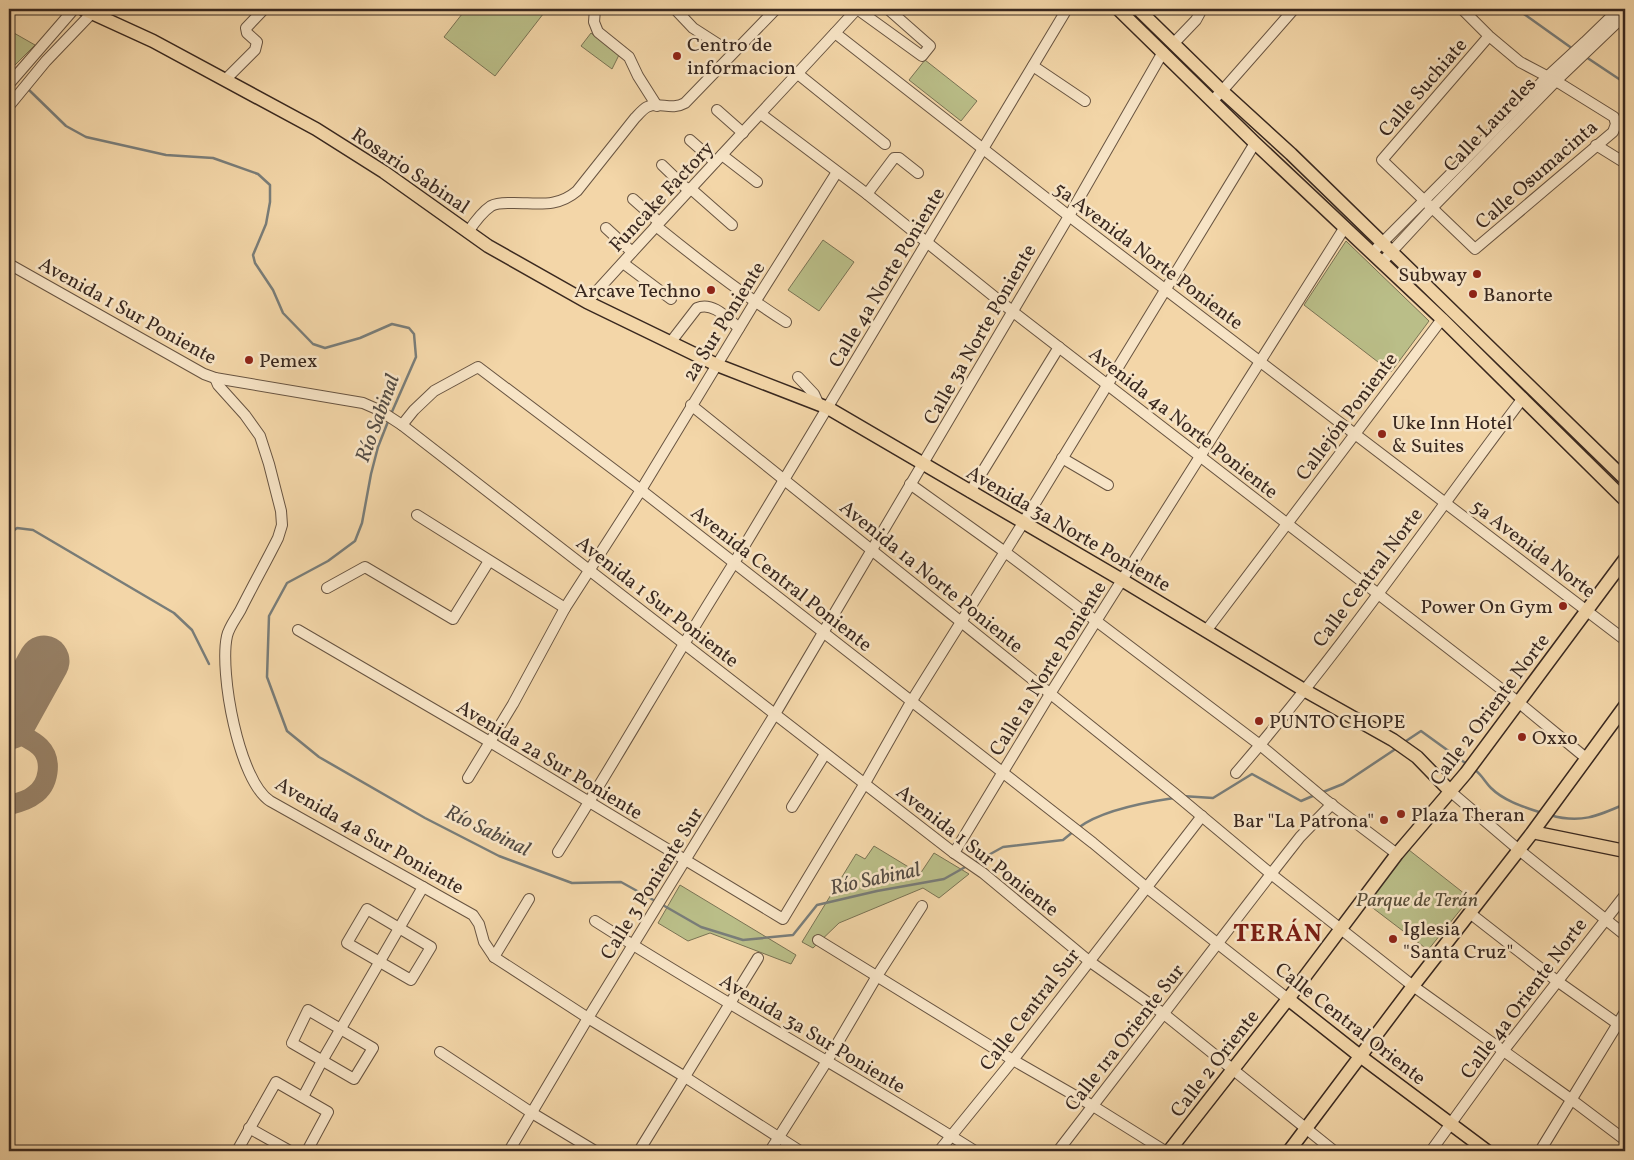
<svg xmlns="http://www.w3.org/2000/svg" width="1634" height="1160" viewBox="0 0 1634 1160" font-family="Vollkorn,serif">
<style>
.green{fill:#babe88;stroke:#7a7354}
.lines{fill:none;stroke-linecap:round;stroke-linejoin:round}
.stream{stroke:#797d79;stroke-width:2.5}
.taxiway{stroke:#967f64;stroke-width:20}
.runway{stroke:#967f64;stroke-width:51}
.minor-casing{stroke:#685441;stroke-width:12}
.major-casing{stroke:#39281f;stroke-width:15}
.minor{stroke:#f7e4c6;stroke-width:10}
.major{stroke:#f3d6a8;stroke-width:12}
.poi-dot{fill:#8f2418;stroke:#f7e4c6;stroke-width:2}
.labels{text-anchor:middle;stroke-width:5;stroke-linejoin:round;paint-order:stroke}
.poi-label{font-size:20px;fill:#39281f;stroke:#f7e4c6;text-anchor:start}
.street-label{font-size:20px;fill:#39281f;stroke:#f7e4c6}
.park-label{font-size:20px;font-style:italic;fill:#594e39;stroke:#f7e4c6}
.water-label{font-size:21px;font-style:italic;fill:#544c44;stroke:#f7e4c6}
.district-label{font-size:25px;font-weight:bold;letter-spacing:1px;fill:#7a1f14;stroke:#f7e4c6}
</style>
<rect width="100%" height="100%" fill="#f3d6a8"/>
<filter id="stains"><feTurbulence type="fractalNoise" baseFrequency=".004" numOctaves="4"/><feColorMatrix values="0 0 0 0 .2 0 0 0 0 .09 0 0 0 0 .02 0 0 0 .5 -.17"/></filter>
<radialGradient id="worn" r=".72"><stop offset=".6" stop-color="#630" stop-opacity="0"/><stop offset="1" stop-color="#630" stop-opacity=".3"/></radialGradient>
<g class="green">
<polygon points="466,9 547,9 495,76 444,37"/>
<polygon points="14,33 35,45 9,71 9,36"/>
<polygon points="591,33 619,55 612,69 581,46"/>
<polygon points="925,60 977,101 961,121 909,80"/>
<polygon points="823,240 854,262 819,311 788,290"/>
<polygon points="1346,241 1429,321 1391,372 1304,305"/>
<polygon points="874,846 920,874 934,853 969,874 939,898 923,888 839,923 813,948 802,942 856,854 865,859"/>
<polygon points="1409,850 1470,898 1428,950 1365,902"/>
<polygon points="680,885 796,955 791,964 710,933 688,941 658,923"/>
</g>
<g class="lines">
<g class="stream">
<polyline points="1517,9 1573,49"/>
<polyline points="1586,57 1625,83"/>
<polyline points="28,89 66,126 86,137 166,155 213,158 258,174 270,185 270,202 266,224 253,255 255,263 273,290 283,313 313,344 325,348 360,338 392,324 409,328 414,334 416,357 391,414"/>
<polyline points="389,419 378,447 371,474 362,523 355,541 328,561 287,583 269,616 267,677 287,731 319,757 425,818 499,856 572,883 621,882 657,902"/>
<polyline points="9,534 17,528 33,530 174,613 192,630 209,664"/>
<polyline points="1403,743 1421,731 1468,765"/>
<path d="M1475,770C1482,775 1485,782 1491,788C1504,801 1524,807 1542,813"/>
<polyline points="1323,792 1343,784 1397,748"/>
<polyline points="1182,796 1213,798 1252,774 1301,801 1315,795"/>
<path d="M1550,815C1580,824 1598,816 1625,804"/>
<path d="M1078,828C1100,811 1147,802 1174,798"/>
<polyline points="974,863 1003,847 1063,840 1074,831"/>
<polyline points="661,904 701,927 743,940 793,935 817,905 877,891 944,879 967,866"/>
</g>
<path class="taxiway" d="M9,730C19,734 32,739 40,747C53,760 49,785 34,795C27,801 17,803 9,805"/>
<polyline class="runway" points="9,724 44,661"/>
<g class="minor-casing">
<g id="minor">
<polyline points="595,9 594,22 598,32 629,57 638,76 657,106"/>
<polyline points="675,9 693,28 721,46 737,48"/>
<polyline points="857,9 922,56 930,46 888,9"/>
<polyline points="1462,9 1489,36 1520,62 1556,81 1614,117 1616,124 1613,132 1475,249 1382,160 1489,36"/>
<polyline points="835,33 1069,216 1625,640"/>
<polyline points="1174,43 1196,20 1202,9"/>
<polyline points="1033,66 1085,101"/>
<polyline points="798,74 885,144"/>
<polyline points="225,80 255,50 257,42 247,33 246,28 264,9"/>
<polyline points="9,84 74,9"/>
<polyline points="1212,101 1222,91 1294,9"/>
<polyline points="9,106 46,61 92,13"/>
<polyline points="717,110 743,133"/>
<polyline points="761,114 867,194 1012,311 1518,702 1586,758"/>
<polyline points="690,140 715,162"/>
<polyline points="1596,145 1625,163"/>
<polyline points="722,155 757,182"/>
<polyline points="662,165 688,190"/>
<polyline points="690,188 732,225"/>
<polyline points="867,194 894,158 899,158 918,173"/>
<polyline points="633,199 659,222"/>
<path d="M656,226C698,260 740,293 786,322"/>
<polyline points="606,228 632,252"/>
<path d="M468,232C474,223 482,212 491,206C498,202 506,203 514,203C538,203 557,208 577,191L635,118C638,115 643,109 647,107C659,101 671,111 685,103L776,9"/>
<polyline points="1377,248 1547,77 1585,42 1619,9"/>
<polyline points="1382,262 1432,208 1556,81 1625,15"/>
<polyline points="623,263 671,299"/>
<polyline points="9,264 204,374 215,378 363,403 379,410 402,425 954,853 983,873 1089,961 1164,1014 1334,1151"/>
<path d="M587,302C676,203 767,107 857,9"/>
<path d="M670,343L697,308C713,301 728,319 739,328"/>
<polyline points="798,377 814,394 819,405"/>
<path d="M215,378L218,385L245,415L260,436L269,464L281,511L282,525L278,538C266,562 253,585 241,609C237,617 229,627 227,636C219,672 239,781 270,801L473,915L479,924L484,942L494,957L588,1018L685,1077L800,1151"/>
<polyline points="691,405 1174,793 1271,874 1413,986 1572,1100 1625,1140"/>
<polyline points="402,425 414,410 434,391 478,367 641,490 1093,843 1146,887 1288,999"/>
<polyline points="1062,458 1108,485"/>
<polyline points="910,484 1005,552 1260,745 1327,801 1397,854"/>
<polyline points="970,492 1059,347"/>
<polyline points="417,515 565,608"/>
<polyline points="327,588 365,567 453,619 489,561"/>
<polyline points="298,630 490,742 783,919 865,783 911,702 1023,523 1255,143"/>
<polyline points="1206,631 1442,319"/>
<path d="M1236,773C1339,654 1428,524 1523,398"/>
<polyline points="468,778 513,704 565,608 641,490 755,302 837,172"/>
<polyline points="1451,792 1519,850 1625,935"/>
<polyline points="792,807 825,754"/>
<path d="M558,852C618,757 673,659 734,563L1067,9"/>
<polyline points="954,853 1050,694 1345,227"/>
<polygon points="367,909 431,947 411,980 347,943"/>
<polyline points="1471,914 1557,981 1625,1029"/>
<path d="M595,921C720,1001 850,1072 975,1151"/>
<polyline points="818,940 1013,1060 1093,1106 1165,1151"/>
<polyline points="494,957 529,899"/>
<polygon points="308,1010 373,1048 354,1079 292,1043"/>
<polyline points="440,1052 532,1113 595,1151"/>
<polyline points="303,1097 322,1061 423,887"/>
<polyline points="249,1128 290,1151"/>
<polyline points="237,1151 276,1082 328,1112 307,1151"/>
<polyline points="509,1151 588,1018 775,714 1069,216 1163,52"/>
<polyline points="639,1151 758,958"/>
<polyline points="770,1151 827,1061 877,976 922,906"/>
<polyline points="939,1151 1013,1060 1202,816"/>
<polyline points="1058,1151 1271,874 1300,837 1332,804"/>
<polyline points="1431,1151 1504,1050 1625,895"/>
<polyline points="1540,1151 1625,1012"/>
</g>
</g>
<g class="major-casing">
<g id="major">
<polyline points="83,9 153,41 316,129 384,172 488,246 587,302 717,365 828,408 1122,580 1304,690 1393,740 1417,757 1451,792"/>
<polyline points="1118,9 1255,143 1442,319 1625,500"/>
<polyline points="1138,9 1222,91 1291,154 1625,479"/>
<polyline points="1537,833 1625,851"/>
<polyline points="1288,999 1360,1056 1487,1151"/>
<polyline points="1169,1151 1288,999 1397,854 1466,773 1625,559"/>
<polyline points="1289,1151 1413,986 1532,833 1625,706"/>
</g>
</g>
<use href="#minor" class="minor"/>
<use href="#major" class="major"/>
</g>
<g class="poi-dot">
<circle cx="677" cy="56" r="5"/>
<circle cx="1477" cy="274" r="5"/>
<circle cx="711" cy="290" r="5"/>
<circle cx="1473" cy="294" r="5"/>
<circle cx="249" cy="360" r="5"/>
<circle cx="1382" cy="434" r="5"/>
<circle cx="1563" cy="606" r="5"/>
<circle cx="1259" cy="721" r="5"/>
<circle cx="1522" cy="737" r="5"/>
<circle cx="1401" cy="814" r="5"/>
<circle cx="1384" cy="820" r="5"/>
<circle cx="1393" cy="939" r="5"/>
</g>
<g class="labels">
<g class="poi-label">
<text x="687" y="51">Centro de<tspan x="687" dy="23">informacion</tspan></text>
<text x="1467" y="281" text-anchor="end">Subway</text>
<text x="701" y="297" text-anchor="end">Arcave Techno</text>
<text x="1483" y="301">Banorte</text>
<text x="259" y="367">Pemex</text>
<text x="1392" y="429">Uke Inn Hotel<tspan x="1392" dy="23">&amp; Suites</tspan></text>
<text x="1553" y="613" text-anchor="end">Power On Gym</text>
<text x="1269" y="728">PUNTO CHOPE</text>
<text x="1532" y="744">Oxxo</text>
<text x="1411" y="821">Plaza Theran</text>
<text x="1374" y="827" text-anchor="end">Bar "La Patrona"</text>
<text x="1403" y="935">Iglesia<tspan x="1403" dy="23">"Santa Cruz"</tspan></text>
</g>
<g class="street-label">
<text transform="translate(1422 87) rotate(-49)" y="7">Calle Suchiate</text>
<text transform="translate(1489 124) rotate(-46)" y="7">Calle Laureles</text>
<text transform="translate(411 170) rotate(34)" y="7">Rosario Sabinal</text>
<text transform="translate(1536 174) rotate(-41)" y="7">Calle Osumacinta</text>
<text transform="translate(661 196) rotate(-47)" y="7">Funcake Factory</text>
<text transform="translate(1149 255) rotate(37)" y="7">5a Avenida Norte Poniente</text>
<text transform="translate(886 277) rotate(-59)" y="7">Calle 4a Norte Poniente</text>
<text transform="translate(128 310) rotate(29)" y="7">Avenida 1 Sur Poniente</text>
<text transform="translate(723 321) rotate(-58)" y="7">2a Sur Poniente</text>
<text transform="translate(979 334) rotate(-60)" y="7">Calle 3a Norte Poniente</text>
<text transform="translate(1346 416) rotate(-53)" y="7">Callejón Poniente</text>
<text transform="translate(1184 422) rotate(38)" y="7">Avenida 4a Norte Poniente</text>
<text transform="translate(1069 528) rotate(30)" y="7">Avenida 3a Norte Poniente</text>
<text transform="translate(1534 548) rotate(37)" y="7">5a Avenida Norte</text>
<text transform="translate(932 576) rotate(39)" y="7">Avenida 1a Norte Poniente</text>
<text transform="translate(1367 577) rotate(-53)" y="7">Calle Central Norte</text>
<text transform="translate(782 578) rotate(38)" y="7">Avenida Central Poniente</text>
<text transform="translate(658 601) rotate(38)" y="7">Avenida 1 Sur Poniente</text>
<text transform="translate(1047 668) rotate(-58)" y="7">Calle 1a Norte Poniente</text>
<text transform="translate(1489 709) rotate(-53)" y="7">Calle 2 Oriente Norte</text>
<text transform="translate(550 759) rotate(31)" y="7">Avenida 2a Sur Poniente</text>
<text transform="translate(370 835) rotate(30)" y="7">Avenida 4a Sur Poniente</text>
<text transform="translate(978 850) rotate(38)" y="7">Avenida 1 Sur Poniente</text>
<text transform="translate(651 883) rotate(-58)" y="7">Calle 3 Poniente Sur</text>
<text transform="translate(1523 998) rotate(-53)" y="7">Calle 4a Oriente Norte</text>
<text transform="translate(1029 1009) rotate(-52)" y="7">Calle Central Sur</text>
<text transform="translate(1351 1023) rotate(38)" y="7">Calle Central Oriente</text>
<text transform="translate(813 1033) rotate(31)" y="7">Avenida 3a Sur Poniente</text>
<text transform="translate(1124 1037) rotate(-52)" y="7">Calle 1ra Oriente Sur</text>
<text transform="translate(1214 1063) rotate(-52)" y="7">Calle 2 Oriente</text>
</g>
<g class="park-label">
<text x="1417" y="906">Parque de Terán</text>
</g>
<g class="water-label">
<text transform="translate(377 418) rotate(-70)" y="7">Río Sabinal</text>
<text transform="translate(488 830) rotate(26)" y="7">Río Sabinal</text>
<text transform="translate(875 878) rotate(-12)" y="7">Río Sabinal</text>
</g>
<g class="district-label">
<text x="1278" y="941">TERÁN</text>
</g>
</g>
<rect width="1634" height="1160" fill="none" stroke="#f3d6a8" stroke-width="30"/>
<rect x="10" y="10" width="1614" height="1140" fill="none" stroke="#39281f" stroke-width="2.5"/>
<rect x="15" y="15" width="1604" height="1130" fill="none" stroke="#39281f"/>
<rect width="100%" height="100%" filter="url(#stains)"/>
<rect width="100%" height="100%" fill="url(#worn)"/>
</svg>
